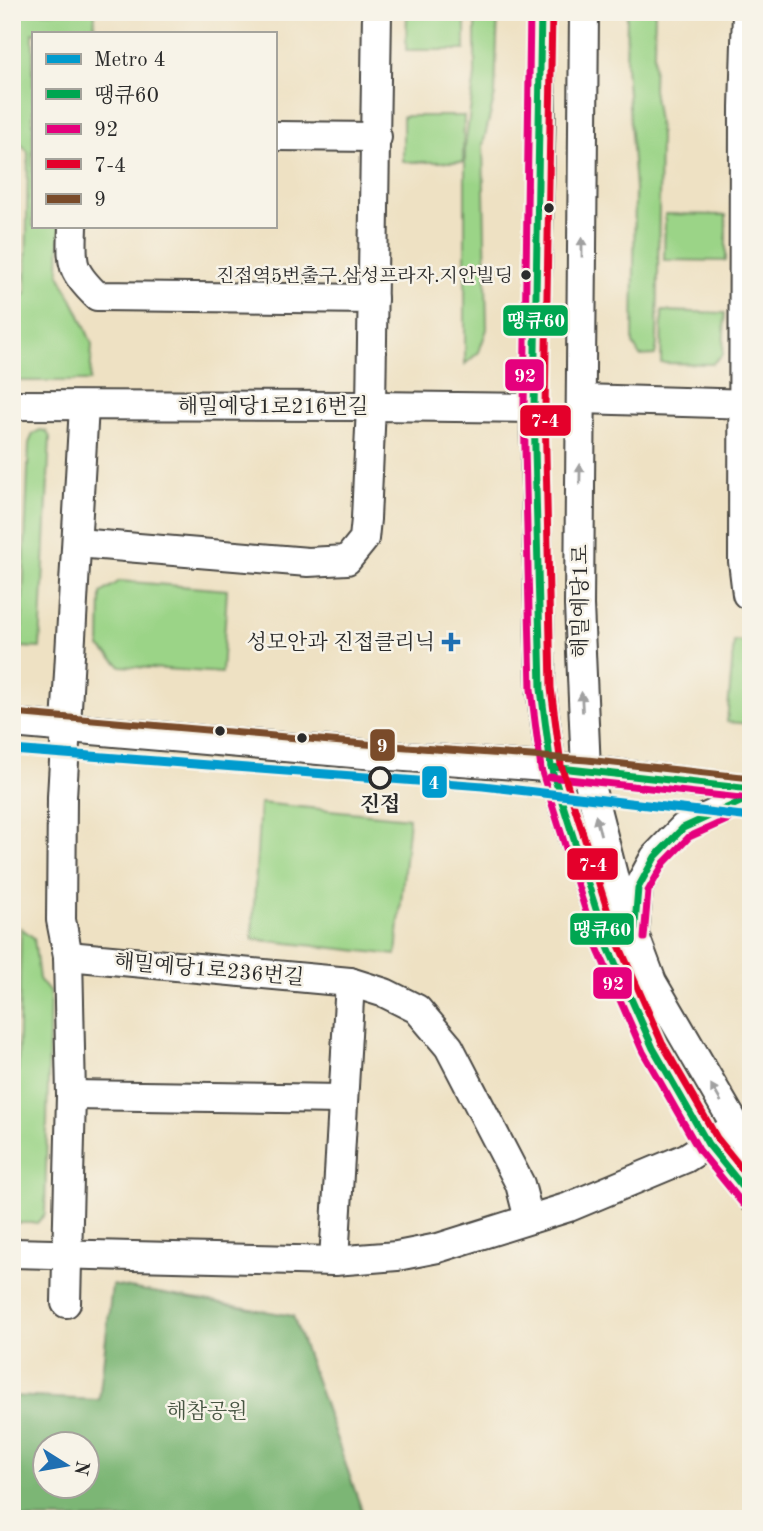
<svg xmlns="http://www.w3.org/2000/svg" width="763" height="1531" viewBox="0 0 763 1531" font-family="'Old Standard TT','Noto Serif KR',serif">
<style>
.green{fill:#9bd487;stroke:#638059;stroke-width:2}
.forest{fill:#7cb674;stroke:#547050;stroke-width:2;fill-rule:evenodd}
.lines{fill:none;stroke-linecap:round;stroke-linejoin:round}
.minor-casing{stroke:#484642;stroke-width:32}
.minor{stroke:#fff;stroke-width:28}
.bus-1-casing{stroke:#f7f3e8;stroke-width:12}
.bus-2-casing{stroke:#f7f3e8;stroke-width:12}
.bus-3-casing{stroke:#f7f3e8;stroke-width:12}
.bus-4-casing{stroke:#f7f3e8;stroke-width:12}
.bus-1{stroke:#00a651;stroke-width:7}
.bus-2{stroke:#e5007d;stroke-width:7}
.bus-3{stroke:#e4002b;stroke-width:7}
.bus-4{stroke:#7a4b2a;stroke-width:7}
.metro-1-casing{stroke:#f7f3e8;stroke-width:14}
.metro-1{stroke:#009bce;stroke-width:9}
.oneway{fill:#a0a0a0}
.bus-dot{fill:#2b2b2b;stroke:#f7f3e8;stroke-width:2.5}
.poi-dot{fill:#1f6fb2;stroke:#f7f3e8;stroke-width:2.5}
.stop-dot{fill:#f7f3e8;stroke:#2b2b2b;stroke-width:3.5}
.labels{text-anchor:middle;stroke-width:5;stroke-linejoin:round;paint-order:stroke}
.bus-label{font-size:19px;fill:#2b2b2b;stroke:#f7f3e8;text-anchor:end}
.street-label{font-size:21px;fill:#2b2b2b;stroke:#f7f3e8}
.poi-label{font-size:21px;fill:#2b2b2b;stroke:#f7f3e8;text-anchor:end}
.stop-label{font-size:21px;font-weight:bold;fill:#2b2b2b;stroke:#f7f3e8}
.park-label{font-size:21px;fill:#475542;stroke:#f7f3e8}
.line-badge{stroke:#f7f3e8;stroke-width:2.5}
.badge-label{font-size:19px;text-anchor:middle;font-weight:bold;fill:#fff}
</style>
<rect width="100%" height="100%" fill="#f7f3e8"/>
<filter id="ink" filterUnits="userSpaceOnUse"><feTurbulence type="fractalNoise" baseFrequency=".0143" numOctaves="2"/><feDisplacementMap in="SourceGraphic" scale="14" xChannelSelector="R" yChannelSelector="G"/><feConvolveMatrix kernelMatrix="1 2 1 2 8 2 1 2 1" color-interpolation-filters="sRGB"/></filter>
<filter id="wash" filterUnits="userSpaceOnUse"><feTurbulence type="fractalNoise" baseFrequency=".00686" numOctaves="4" result="noise"/><feDisplacementMap in="SourceGraphic" scale="28" xChannelSelector="R" yChannelSelector="G"/><feGaussianBlur stdDeviation="1.57" result="paint"/><feColorMatrix in="noise" values="0 0 0 0 0 0 0 0 0 0 0 0 0 0 0 0 0 1.4 0 .05"/><feComposite in="paint" operator="in"/></filter>
<g filter="url(#wash)">
<rect width="100%" height="100%" fill="#eee1c3"/>
<g class="green">
<polygon points="12,12 95,12 94,33 33,33 33,226 60,226 59,274 79,313 92,344 90,381 12,381 12,304 26,294 28,152 12,133"/>
<polygon points="407,12 465,12 465,50 406,50"/>
<polygon points="475,12 498,12 495,94 483,145 487,329 479,352 465,364 465,147 475,75"/>
<polygon points="627,12 655,12 653,89 660,135 657,344 655,355 640,356 633,344 635,189 626,67"/>
<polygon points="403,116 464,116 463,162 403,162"/>
<polygon points="665,214 726,215 726,261 664,260"/>
<polygon points="662,311 725,313 723,354 712,364 661,363"/>
<polygon points="40,430 46,431 50,437 40,648 21,647 29,443 33,434"/>
<polygon points="120,581 227,590 222,673 121,666 100,647 101,593"/>
<polygon points="734,641 751,643 751,724 727,722"/>
<polygon points="260,803 409,818 396,955 252,939"/>
<polygon points="21,928 34,938 39,979 50,993 45,1214 37,1223 12,1223 12,1071 18,1071"/>
</g>
<path class="forest" d="M112,1285L293,1316L365,1519H12V1396L99,1400ZM46,1444H88V1486H46Z"/>
</g>
<g filter="url(#ink)">
<g class="lines">
<g class="minor-casing">
<g id="minor">
<polyline points="541,12 541,108 534,408 541,689 551,767 608,947 653,1048 708,1144 751,1197"/>
<polyline points="584,12 579,605 586,770 615,883 652,982 751,1152"/>
<polyline points="747,12 744,107 743,561 747,594 751,596"/>
<polyline points="275,136 377,137"/>
<path d="M73,226C72,263 69,269 97,296L373,299"/>
<polyline points="581,399 751,404"/>
<polyline points="12,405 371,406 534,408"/>
<polyline points="77,543 308,562 347,560 364,539 366,519 371,406 377,12"/>
<polyline points="12,723 364,754 586,770 751,789"/>
<polyline points="635,927 638,888 655,857 683,828 751,797"/>
<polyline points="68,956 350,982 385,993 417,1009 449,1047 520,1184 529,1219"/>
<polyline points="71,1095 342,1099"/>
<polyline points="12,1253 334,1261 397,1256 438,1248 569,1207 686,1158 724,1134"/>
<polyline points="334,1261 350,982"/>
<polyline points="66,1303 71,1095 68,956 61,920 62,797 84,406"/>
</g>
</g>
<use href="#minor" class="minor"/>
<g class="bus-1-casing">
<g id="bus-1">
<polyline points="541,12 534,408 541,689 551,767 608,947 653,1048 708,1144 751,1197"/>
<polyline points="551,767 751,789"/>
<polyline points="634,937 638,888 655,857 683,828 751,797"/>
</g>
</g>
<g class="bus-2-casing">
<g id="bus-2">
<polyline points="530,12 524,408 531,689 541,769 598,950 643,1052 699,1150 743,1204"/>
<polyline points="550,777 750,799"/>
<polyline points="644,938 648,891 664,863 689,837 751,809"/>
</g>
</g>
<g class="bus-3-casing">
<polyline id="bus-3" points="552,12 545,408 551,688 561,765 618,943 662,1043 717,1138 751,1180"/>
</g>
<g class="bus-4-casing">
<polyline id="bus-4" points="13,713 365,744 587,760 751,778"/>
</g>
<use href="#bus-1" class="bus-1"/>
<use href="#bus-2" class="bus-2"/>
<use href="#bus-3" class="bus-3"/>
<use href="#bus-4" class="bus-4"/>
<g class="metro-1-casing">
<polyline id="metro-1" points="12,750 483,786 751,817"/>
</g>
<use href="#metro-1" class="metro-1"/>
</g>
<defs><path id="oneway-solid" d="M-6-.8H1V-3.2L6.5 0L1 3.2V.8H-6Z" transform="scale(1.75)"/></defs>
<g class="oneway">
<use href="#oneway-solid" transform="translate(582 247) rotate(-90)"/>
<use href="#oneway-solid" transform="translate(580 474) rotate(-89)"/>
<use href="#oneway-solid" transform="translate(582 702) rotate(-93)"/>
<use href="#oneway-solid" transform="translate(598 825) rotate(-105)"/>
<use href="#oneway-solid" transform="translate(716 1093) rotate(-120)"/>
</g>
</g>
<g class="bus-dot">
<circle cx="549" cy="208" r="6"/>
<circle cx="526" cy="275" r="6"/>
<circle cx="220" cy="731" r="6"/>
<circle cx="302" cy="738" r="6"/>
</g>
<path class="poi-dot" d="M447.5 631.5h7v7h7v7h-7v7h-7v-7h-7v-7h7z"/>
<circle class="stop-dot" cx="380" cy="778" r="10"/>
<g class="labels">
<g class="bus-label">
<text x="513" y="282">진접역5번출구.삼성프라자.지안빌딩</text>
</g>
<g class="street-label">
<text x="273" y="413">해밀예당1로216번길</text>
<text transform="translate(580 601) rotate(-90)" y="7">해밀예당1로</text>
<text transform="translate(209 969) rotate(5)" y="7">해밀예당1로236번길</text>
</g>
<g class="poi-label">
<text x="435" y="649">성모안과 진접클리닉</text>
</g>
<g class="stop-label">
<text x="380" y="811">진접</text>
</g>
<g class="park-label">
<text x="207" y="1418">해참공원</text>
</g>
</g>
<g class="line-badge">
<rect x="502" y="304" width="67" height="33" rx="7" fill="#00a651"/>
<rect x="504" y="358" width="41" height="34" rx="7" fill="#e5007d"/>
<rect x="519" y="404" width="53" height="33" rx="7" fill="#e4002b"/>
<rect x="369" y="728" width="27" height="34" rx="7" fill="#7a4b2a"/>
<rect x="421" y="765" width="27" height="34" rx="7" fill="#009bce"/>
<rect x="566" y="847" width="53" height="34" rx="7" fill="#e4002b"/>
<rect x="569" y="912" width="66" height="34" rx="7" fill="#00a651"/>
<rect x="592" y="966" width="41" height="34" rx="7" fill="#e5007d"/>
</g>
<g class="badge-label">
<text x="536" y="327">땡큐60</text>
<text x="525" y="382">92</text>
<text x="545" y="427">7-4</text>
<text x="382" y="752">9</text>
<text x="434" y="789">4</text>
<text x="593" y="871">7-4</text>
<text x="602" y="936">땡큐60</text>
<text x="613" y="990">92</text>
</g>
<rect width="763" height="1531" fill="none" stroke="#f7f3e8" stroke-width="42"/>
<rect x="32" y="32" width="245" height="196" fill="#f7f3e8" stroke="#a5a39c" stroke-width="2"/>
<rect x="46" y="54" width="35" height="10" fill="#009bce" stroke="#a5a39c" stroke-width="2"/>
<text x="94" y="66" font-size="21" fill="#2b2b2b">Metro 4</text>
<rect x="46" y="89" width="35" height="10" fill="#00a651" stroke="#a5a39c" stroke-width="2"/>
<text x="94" y="102" font-size="21" fill="#2b2b2b">땡큐60</text>
<rect x="46" y="124" width="35" height="10" fill="#e5007d" stroke="#a5a39c" stroke-width="2"/>
<text x="94" y="136" font-size="21" fill="#2b2b2b">92</text>
<rect x="46" y="159" width="35" height="10" fill="#e4002b" stroke="#a5a39c" stroke-width="2"/>
<text x="94" y="172" font-size="21" fill="#2b2b2b">7-4</text>
<rect x="46" y="194" width="35" height="10" fill="#7a4b2a" stroke="#a5a39c" stroke-width="2"/>
<text x="94" y="206" font-size="21" fill="#2b2b2b">9</text>
<g transform="translate(66 1465) rotate(101)"><circle r="33" fill="#f7f3e8" stroke="#a5a39c" stroke-width="2"/>
<path d="M0-5L12 26L0 18L-12 26Z" fill="#1f6fb2"/>
<text y="-10" font-size="19" font-weight="bold" text-anchor="middle" fill="#2b2b2b">N</text>
</g>
</svg>
